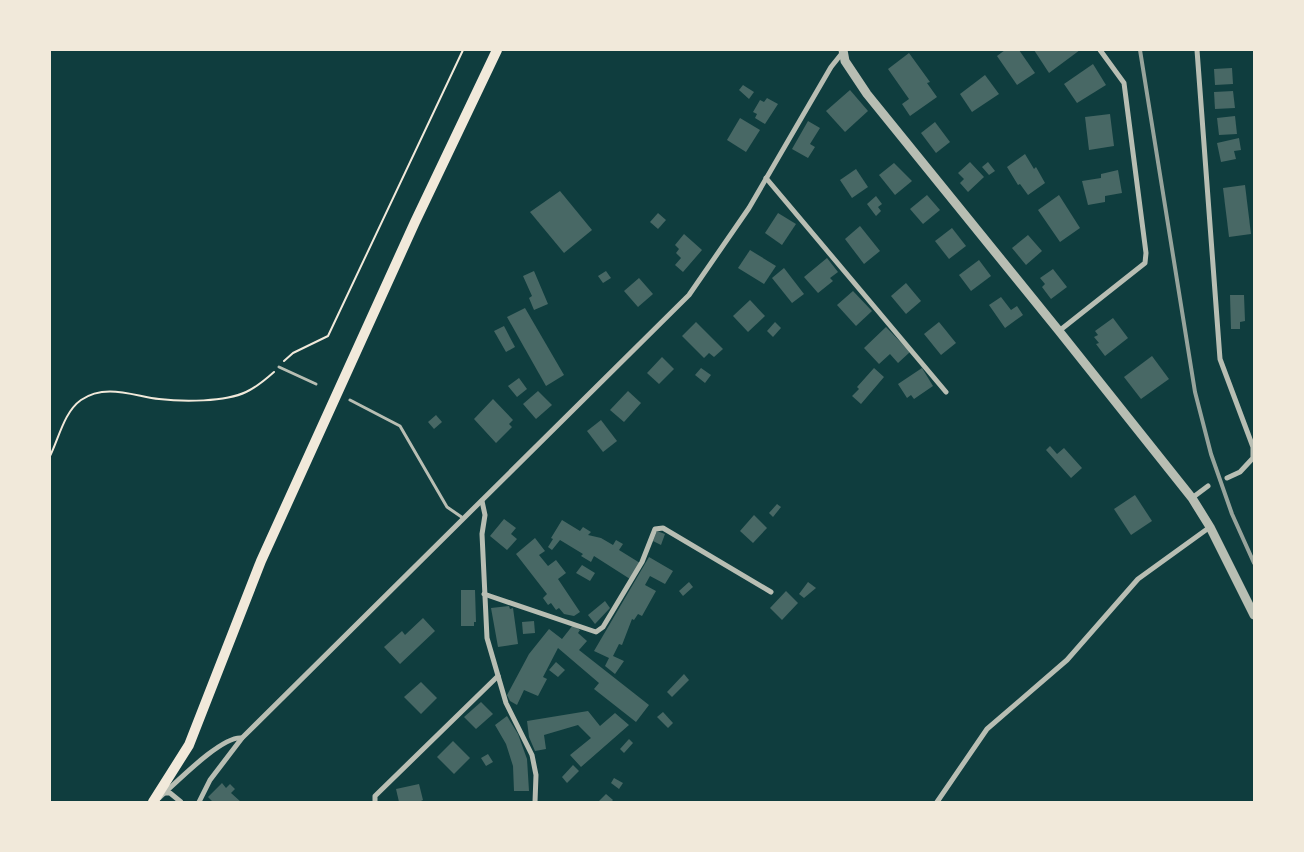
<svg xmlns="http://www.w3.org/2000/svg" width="1304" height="852" viewBox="0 0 1304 852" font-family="Cabin,sans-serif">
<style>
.building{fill:#486865}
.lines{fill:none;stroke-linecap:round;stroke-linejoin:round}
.path{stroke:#f1e9da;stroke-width:2}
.service{stroke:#b8beb3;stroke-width:3}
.minor{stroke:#b8beb3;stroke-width:5}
.tertiary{stroke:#b8beb3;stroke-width:9}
.primary{stroke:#f1e9da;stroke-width:10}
.rail{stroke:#97a49c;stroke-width:4}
</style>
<rect width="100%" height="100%" fill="#0f3d3e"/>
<g class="building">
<polygon points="1005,50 1019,50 1035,73 1017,85 997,56"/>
<polygon points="1034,50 1080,50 1049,73"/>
<polygon points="909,53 930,82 927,83 937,97 910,116 902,104 909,99 888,69"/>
<polygon points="1093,64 1106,85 1077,103 1064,84"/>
<polygon points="1232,68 1233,84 1215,85 1214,69"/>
<polygon points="985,75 999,94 972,112 960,94"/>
<polygon points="743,85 754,92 749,99 739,90"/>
<polygon points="850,90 868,111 845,132 826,111"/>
<polygon points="1233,91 1235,108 1215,109 1214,92"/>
<polygon points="767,98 778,104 765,124 755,118 757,114 753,112 760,100 764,102"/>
<polygon points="1110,114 1114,146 1089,150 1085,117"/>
<polygon points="1235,116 1237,134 1219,135 1217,118"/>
<polygon points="740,118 760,130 746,152 727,140"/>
<polygon points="808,121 820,128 810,144 815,147 808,158 792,149"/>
<polygon points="935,122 950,142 936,153 921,133"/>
<polygon points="1239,138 1241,150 1234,151 1236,159 1221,162 1217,143"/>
<polygon points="1025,154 1034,169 1036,167 1045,183 1028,195 1020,184 1018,185 1007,167"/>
<polygon points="970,162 984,177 968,192 960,183 964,179 958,173"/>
<polygon points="988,162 995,171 989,175 982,167"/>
<polygon points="894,163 912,181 895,195 879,175"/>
<polygon points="856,169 868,187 852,198 840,180"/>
<polygon points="1118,170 1122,193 1105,196 1105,202 1088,205 1082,181 1101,178 1101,174"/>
<polygon points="1245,185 1251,234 1229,237 1223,188"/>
<polygon points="560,191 592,230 564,253 530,212"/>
<polygon points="927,195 940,210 923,224 910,209"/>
<polygon points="1059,195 1080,228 1060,242 1038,210"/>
<polygon points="876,196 882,204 878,207 881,211 876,216 867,204"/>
<polygon points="658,213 666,220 658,229 650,222"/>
<polygon points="778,213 796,224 782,245 765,233"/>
<polygon points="860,226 880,251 864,264 845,239"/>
<polygon points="952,228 966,246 949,259 935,241"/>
<polygon points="684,234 702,250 683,272 675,265 681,258 676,253 679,249 675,245"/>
<polygon points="1028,235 1042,251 1026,265 1012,248"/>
<polygon points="750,250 776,266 764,284 738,268"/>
<polygon points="827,258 838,272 830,278 833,281 818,293 804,277"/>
<polygon points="979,260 991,276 971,291 959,275"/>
<polygon points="784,268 804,294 792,303 772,278"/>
<polygon points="1053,269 1067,287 1051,299 1042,287 1045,284 1040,278"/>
<polygon points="534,271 548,304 534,310 529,298 532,296 523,276"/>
<polygon points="606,271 611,278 603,283 598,276"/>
<polygon points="639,278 653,294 638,307 624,291"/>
<polygon points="906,283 921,301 906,314 891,296"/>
<polygon points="853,291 872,311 856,326 837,305"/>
<polygon points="1230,295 1244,295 1245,321 1240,322 1240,329 1231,329"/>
<polygon points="1001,297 1011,310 1017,306 1023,315 1005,328 989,305"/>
<polygon points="750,300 765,316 748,332 733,316"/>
<polygon points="525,308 564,375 546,386 507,317"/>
<polygon points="1113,318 1128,338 1105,356 1096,344 1099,343 1094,337 1098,335 1095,331"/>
<polygon points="696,322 723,349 714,357 709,353 704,358 682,336"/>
<polygon points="775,322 781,328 773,337 767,331"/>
<polygon points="939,322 956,343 941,355 924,334"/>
<polygon points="504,326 515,347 506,352 494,331"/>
<polygon points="886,327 910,352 898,363 890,354 879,364 864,348"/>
<polygon points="1152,356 1169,379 1141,399 1124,377"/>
<polygon points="662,357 674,369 659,384 647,373"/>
<polygon points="701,368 711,375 705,383 695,375"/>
<polygon points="874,368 884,377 861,404 852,396 859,389 857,387"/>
<polygon points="922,368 933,386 914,399 911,395 907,398 898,384"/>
<polygon points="519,378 527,389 517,397 508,386"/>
<polygon points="538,391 552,405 536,419 523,404"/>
<polygon points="628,391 641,403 624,422 610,410"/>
<polygon points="493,399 513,420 509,424 512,427 496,443 474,419"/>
<polygon points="436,415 442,422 434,429 428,422"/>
<polygon points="601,420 617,441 603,452 587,431"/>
<polygon points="1050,446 1057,454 1064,448 1082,468 1071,478 1046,450"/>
<polygon points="1135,495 1152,521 1131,535 1114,509"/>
<polygon points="777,504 781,507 773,517 769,513"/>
<polygon points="754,515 767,528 753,543 740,531"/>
<polygon points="504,519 516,528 511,534 517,539 507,550 490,536"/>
<polygon points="562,520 580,531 583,527 591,532 588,535 601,538 613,545 616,540 623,544 619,550 640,563 630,579 594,556 591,562 581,556 583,554 560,540 552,550 548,547 553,539 551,538"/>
<polygon points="657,531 665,534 661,545 653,541"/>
<polygon points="535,538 545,551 539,555 548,566 556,560 566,573 558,579 580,612 574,616 564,614 559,608 556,610 551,603 548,605 543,598 547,594 516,554"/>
<polygon points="649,557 673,571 665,584 650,576 645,585 656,591 642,616 638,614 634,620 632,619 622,645 619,644 613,656 624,661 615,674 605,666 609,658 594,651"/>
<polygon points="582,565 595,573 590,581 576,573"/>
<polygon points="689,582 693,587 683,596 679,591"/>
<polygon points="808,582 816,588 804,598 799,594"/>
<polygon points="461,590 475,590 476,622 474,622 474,626 461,626"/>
<polygon points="786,591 798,603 782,620 770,608"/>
<polygon points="605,601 610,608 595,624 588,615"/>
<polygon points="509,606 510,609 513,608 518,644 498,647 491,608"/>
<polygon points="423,618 435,631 400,664 384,647 402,631 405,635"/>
<polygon points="534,621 535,633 523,634 522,622"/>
<polygon points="573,625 580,630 578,633 587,641 579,650 649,705 636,722 594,689 599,683 558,648 543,677 547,679 538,696 524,690 517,705 510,701 507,695 529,654 549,629 562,639"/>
<polygon points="556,662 565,670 558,677 549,670"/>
<polygon points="684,674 689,680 672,697 667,692"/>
<polygon points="421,682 437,698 421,714 404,697"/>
<polygon points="481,702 493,714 476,729 464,717"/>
<polygon points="588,711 600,726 615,713 629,725 581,767 570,755 591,738 578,725 544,735 546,749 535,751 529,737 527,721"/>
<polygon points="663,712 673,723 668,728 657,717"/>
<polygon points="507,716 518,734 527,759 529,791 514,791 513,766 506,744 495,725"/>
<polygon points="629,739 633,743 624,753 620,749"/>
<polygon points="453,741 470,758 454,774 437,757"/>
<polygon points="488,754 493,762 486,766 481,758"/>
<polygon points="573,765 579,771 567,783 562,777"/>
<polygon points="614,778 623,783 619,789 611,783"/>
<polygon points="222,783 226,788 230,784 235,789 231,793 241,802 213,802 208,797"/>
<polygon points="419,784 423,800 419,802 399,802 396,789"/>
<polygon points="606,794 613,800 611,802 598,802"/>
</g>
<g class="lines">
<g class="path">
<polyline points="284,361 293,353 328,336 463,50"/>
<path d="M50,456C59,438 64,412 81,400C105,383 134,396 159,399C183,402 225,402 246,392C257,387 265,380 274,372"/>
</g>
<g class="service">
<polyline points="279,367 316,384"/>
<polyline points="350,400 400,426 447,507 463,518"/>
</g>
<g class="minor">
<polyline points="1197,50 1220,359 1253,447 1253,458 1240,472 1227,478"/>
<polyline points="766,178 946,392"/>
<polyline points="1059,331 1145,263 1146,253 1124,83 1100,50"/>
<polyline points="1192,498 1208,486"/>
<polyline points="482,501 485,515 482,534 487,638 506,703 532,755 536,775 535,802"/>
<polyline points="484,594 596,632 603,627 642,562 655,529 663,528 771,592"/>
<polyline points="165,793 170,793 181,802"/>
<path d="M159,798C175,784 222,735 242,738"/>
<polyline points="199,802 210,780 242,738 689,295 749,208 831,67 843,52"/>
<polyline points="375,802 375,796 498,676"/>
<polyline points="937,802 987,729 1067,660 1138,579 1210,527"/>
</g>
<polyline class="tertiary" points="843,50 845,61 867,94 1059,331 1192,498 1210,527 1254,615"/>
<polyline class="primary" points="153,802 189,745 261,561 415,222 497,50"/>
<polyline class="rail" points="1140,50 1195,392 1211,454 1232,514 1254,563"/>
</g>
<rect width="1304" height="852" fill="none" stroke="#f1e9da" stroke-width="102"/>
</svg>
